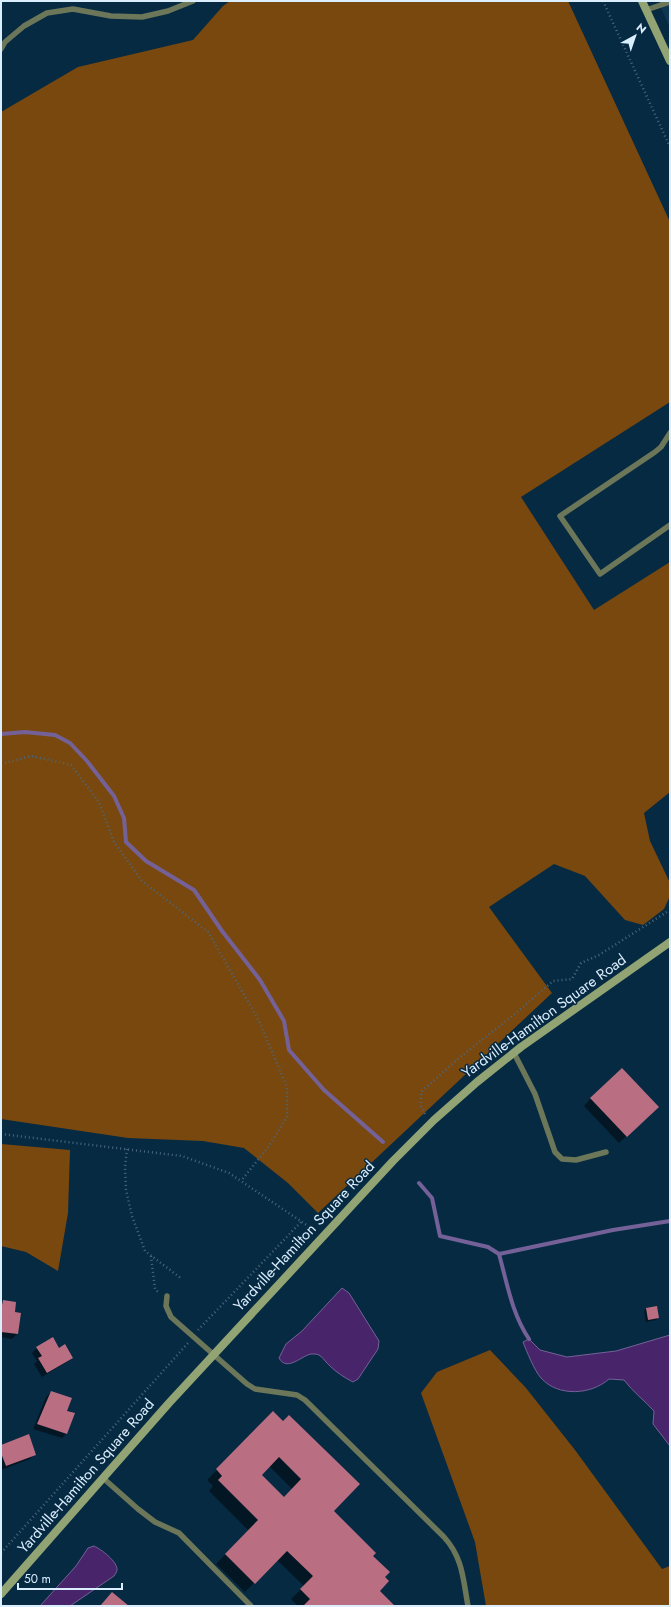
<svg xmlns="http://www.w3.org/2000/svg" width="671" height="1607" viewBox="0 0 671 1607" font-family="Jost,sans-serif">
<style>
.built{fill:#0f3751}
.forest{fill:#79480f}
.water{fill:#48256b;stroke:#746197}
.shadow{fill:#0007;fill-rule:evenodd}
.lines{fill:none;stroke-linecap:round;stroke-linejoin:round}
.stream{stroke:#746197;stroke-width:4}
.building{fill:#ba6e82;fill-rule:evenodd}
.path{stroke:#49687e;stroke-width:2.5;stroke-dasharray:1 3;stroke-linecap:butt}
.lane{stroke:#6c7659;stroke-width:5.5}
.secondary{stroke:#92a374;stroke-width:8}
.labels{text-anchor:middle;stroke-width:3;stroke-linejoin:round;paint-order:stroke}
.street-label{font-size:15px;fill:#dbeefe;stroke:#062a42}
</style>
<rect width="100%" height="100%" fill="#062a42"/>
<polygon class="built" points="658,1 670,1 670,28"/>
<g class="forest">
<polygon points="230,1 568,1 670,222 670,402 521,497 594,610 670,562 670,792 644,813 650,841 670,883 670,896 664,909 643,925 625,920 585,876 554,864 489,907 552,993 318,1213 288,1183 244,1148 203,1141 128,1138 1,1119 1,112 78,67 193,40 223,6"/>
<polygon points="1,1144 70,1150 68,1213 58,1271 26,1252 1,1246"/>
<polygon points="490,1350 526,1388 575,1450 662,1569 670,1566 670,1606 486,1606 475,1542 421,1393 437,1372"/>
</g>
<g class="water">
<path d="M342,1288L349,1293L379,1341L378,1349L358,1379L353,1382C345,1378 336,1372 330,1366C326,1363 323,1357 319,1355C317,1354 314,1354 312,1354C303,1354 287,1373 279,1358L286,1344L302,1331Z"/>
<path d="M670,1335V1446L653,1424L654,1411C644,1400 633,1392 624,1380L609,1379C591,1395 558,1397 541,1378C534,1370 527,1352 523,1342L529,1339L540,1350L567,1357L616,1351Z"/>
<path d="M94,1546C101,1549 118,1562 117,1570C117,1572 115,1574 114,1576L70,1606H40L76,1566L88,1548Z"/>
</g>
<g class="shadow">
<polygon points="670,443 670,451 668,448"/>
<polygon points="591,1098 650,1114 619,1143 584,1106"/>
<polygon points="4,1301 14,1313 17,1334 12,1339 1,1337 1,1304"/>
<polygon points="646,1309 658,1318 656,1320 646,1322 644,1311"/>
<polygon points="37,1348 58,1349 72,1358 67,1362 42,1377 34,1364 37,1361 32,1353"/>
<polygon points="51,1392 66,1411 66,1434 62,1438 33,1429 46,1397"/>
<path d="M273,1413L332,1511L372,1556L384,1577L379,1591L394,1606H298L291,1599L304,1586L277,1560L245,1592L216,1564L249,1531L209,1491L213,1486L207,1480ZM269,1466L293,1490L284,1498L260,1475Z"/>
<polygon points="1,1446 35,1454 30,1459 1,1470"/>
</g>
<g class="lines">
<g class="stream">
<polyline points="1,734 25,732 55,735 70,743 87,761 114,796 124,818 126,842 146,861 194,890 222,931 260,980 284,1021 289,1050 324,1090 383,1142"/>
<path d="M419,1183L432,1198L440,1236L488,1247L499,1254C507,1283 512,1314 529,1339"/>
<polyline points="499,1254 613,1230 670,1221"/>
</g>
</g>
<g class="building">
<polygon points="622,1068 659,1107 627,1137 590,1098"/>
<polygon points="3,1300 16,1302 15,1312 21,1313 18,1334 1,1332 1,1310"/>
<polygon points="657,1306 659,1318 648,1320 646,1308"/>
<polygon points="53,1337 59,1348 65,1344 73,1358 47,1373 38,1358 42,1356 36,1347"/>
<polygon points="51,1391 72,1398 67,1411 75,1413 67,1434 37,1424"/>
<path d="M273,1411L283,1421L289,1415L360,1484L334,1511L376,1553L373,1556L390,1572L385,1577L389,1581L380,1591L395,1606H303L310,1599L300,1589L313,1576L287,1551L255,1584L225,1554L258,1520L218,1480L222,1476L216,1469ZM279,1457L301,1479L284,1497L262,1475Z"/>
<polygon points="29,1434 36,1455 6,1466 1,1453 1,1445"/>
<polygon points="112,1592 129,1606 100,1606"/>
</g>
<g class="lines">
<g class="path">
<polyline points="603,1 670,147"/>
<polyline points="1,764 31,756 71,765 99,802 114,842 142,881 208,932 259,1021 287,1087 287,1117 269,1146 241,1181"/>
<polyline points="425,1114 421,1106 421,1092 459,1058 516,1013 553,981 572,979 581,963 599,955 670,910"/>
<polyline points="1,1134 182,1156 229,1173 314,1230"/>
<polyline points="127,1149 125,1167 126,1190 132,1216 145,1251 182,1279"/>
<polyline points="151,1256 155,1289 159,1293"/>
<polyline points="198,1330 301,1222"/>
<polyline points="1,1553 188,1343"/>
</g>
<g class="lane">
<polyline points="646,10 670,2"/>
<polyline points="1,49 5,42 24,26 47,13 73,9 111,16 142,17 168,11 193,1"/>
<polyline points="670,433 661,447 655,452 560,516 600,574 670,525"/>
<polyline points="514,1053 535,1094 555,1152 562,1159 576,1160 606,1152"/>
<path d="M167,1296L166,1306L171,1317L247,1384L255,1389L297,1395L305,1400L444,1537C463,1558 463,1579 468,1606"/>
<polyline points="103,1478 138,1509 155,1522 179,1533 251,1606"/>
</g>
<g class="secondary">
<polyline points="642,1 670,61"/>
<polyline points="1,1594 169,1403 393,1161 434,1120 477,1082 521,1047 670,942"/>
</g>
</g>
<g class="labels">
<g class="street-label">
<text transform="translate(544 1016) rotate(-36)" y="5">Yardville-Hamilton Square Road</text>
<text transform="translate(304 1236) rotate(-47)" y="5">Yardville-Hamilton Square Road</text>
<text transform="translate(86 1476) rotate(-49)" y="5">Yardville-Hamilton Square Road</text>
</g>
</g>
<rect width="671" height="1607" fill="none" stroke="#dbeefe" stroke-width="4"/>
<g transform="translate(635 36) rotate(40)" stroke="#062a42" stroke-width="3" paint-order="stroke">
<path d="M0-3L7 15L0 10L-7 15Z" fill="#dbeefe"/>
<text y="-6" font-size="11" font-weight="bold" text-anchor="middle" fill="#dbeefe">N</text>
</g>
<path d="M18 1583v6h104v-6" fill="none" stroke="#dbeefe" stroke-width="2"/>
<text x="24" y="1583" font-size="12" fill="#dbeefe" stroke="#062a42" stroke-width="3" paint-order="stroke">50 m</text>
</svg>
